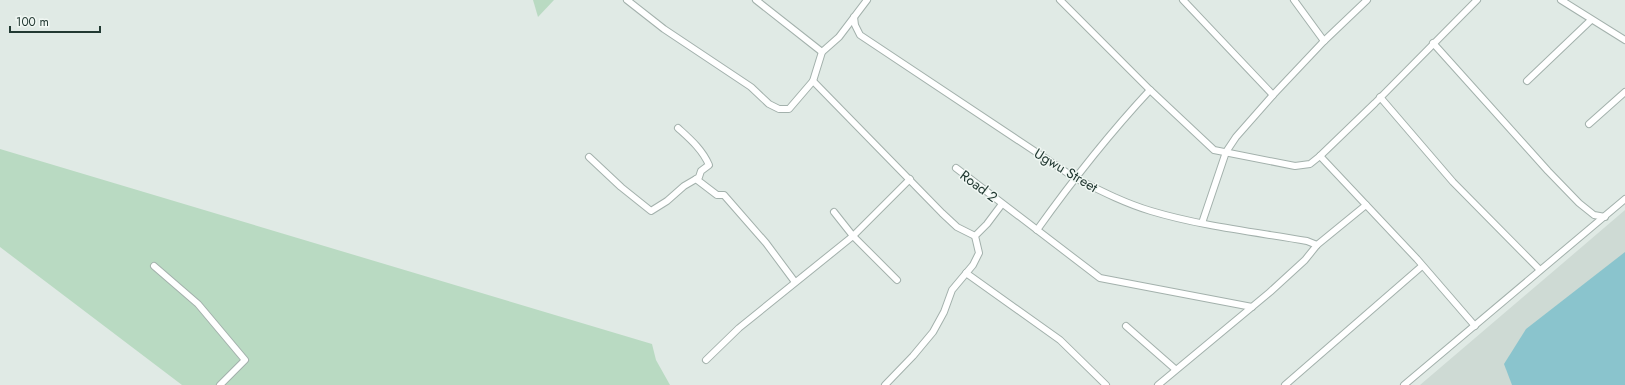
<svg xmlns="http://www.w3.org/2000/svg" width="1625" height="385" viewBox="0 0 1625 385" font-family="Jost,sans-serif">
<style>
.built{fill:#cedad4}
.green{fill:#b9dac2}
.water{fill:#8ac4cd}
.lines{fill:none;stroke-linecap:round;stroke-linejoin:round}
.street-casing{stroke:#a3b1ac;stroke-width:8}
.street{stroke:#fff;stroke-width:6}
.labels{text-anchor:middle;stroke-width:3;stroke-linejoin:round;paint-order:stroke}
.street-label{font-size:14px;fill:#223932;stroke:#f0f7f3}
</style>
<rect width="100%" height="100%" fill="#e0eae5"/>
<polygon class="built" points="1625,210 1625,385 1420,385 1556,269"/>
<g class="green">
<polygon points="533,0 554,0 538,17"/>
<polygon points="0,149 652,344 656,360 670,385 182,385 0,247"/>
</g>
<polygon class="water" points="1625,252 1625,385 1512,385 1504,364 1526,329"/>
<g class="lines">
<g class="street-casing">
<g id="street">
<polyline points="627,0 664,29 751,87 769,104 779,109 789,109 813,81 822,52 839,37 867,0"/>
<polyline points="756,0 822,52"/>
<polyline points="1060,0 1150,90 1214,150 1295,166 1310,164 1320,156 1375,103 1477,0"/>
<polyline points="1183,0 1273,95"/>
<polyline points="1294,0 1324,41"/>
<polyline points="1561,0 1625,40"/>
<path d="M854,17L855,25L860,35L1075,178C1099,190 1124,203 1151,211C1201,226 1255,232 1307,241L1317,245"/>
<polyline points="1433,43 1548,171 1579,203 1594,215 1605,217"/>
<polyline points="813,81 942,213 957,227 975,236"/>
<polyline points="1527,81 1591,20"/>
<polyline points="1380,97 1453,182 1540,270"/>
<polyline points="1589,124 1625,92"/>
<path d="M678,128C690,139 702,149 709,165L701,171L699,177L696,179"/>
<polyline points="1320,156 1417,259 1475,326"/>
<polyline points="589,157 621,187 651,211 667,201 684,186 696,179 717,195 724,195 766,243 795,282"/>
<polyline points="956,168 1100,278 1252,307"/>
<polyline points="834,212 853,236 897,280"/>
<polyline points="1202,223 1226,152 1236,137 1273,95 1324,41 1367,0"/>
<path d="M1037,230C1072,181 1109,134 1150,90"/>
<polyline points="154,266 198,304 245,360 220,385"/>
<polyline points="966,273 1060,340 1106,385"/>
<polyline points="1126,326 1175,369"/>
<polyline points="706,360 739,328 853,236 910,179"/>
<polyline points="885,385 913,356 933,332 944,312 952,290 973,265 979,253 975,236 987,224 1002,204"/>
<polyline points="1158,385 1270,292 1305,260 1317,245 1366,205"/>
<polyline points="1285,385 1422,266"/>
<polyline points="1404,385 1625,199"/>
</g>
</g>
<use href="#street" class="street"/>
</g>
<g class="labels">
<g class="street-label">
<text transform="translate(1066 170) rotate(31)" y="5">Ugwu Street</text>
<text transform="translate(979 186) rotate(37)" y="5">Road 2</text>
</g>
</g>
<path d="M10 26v6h90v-6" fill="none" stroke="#223932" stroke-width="2"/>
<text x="16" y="26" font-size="12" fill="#223932" stroke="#f0f7f3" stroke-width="3" paint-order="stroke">100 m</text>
</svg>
